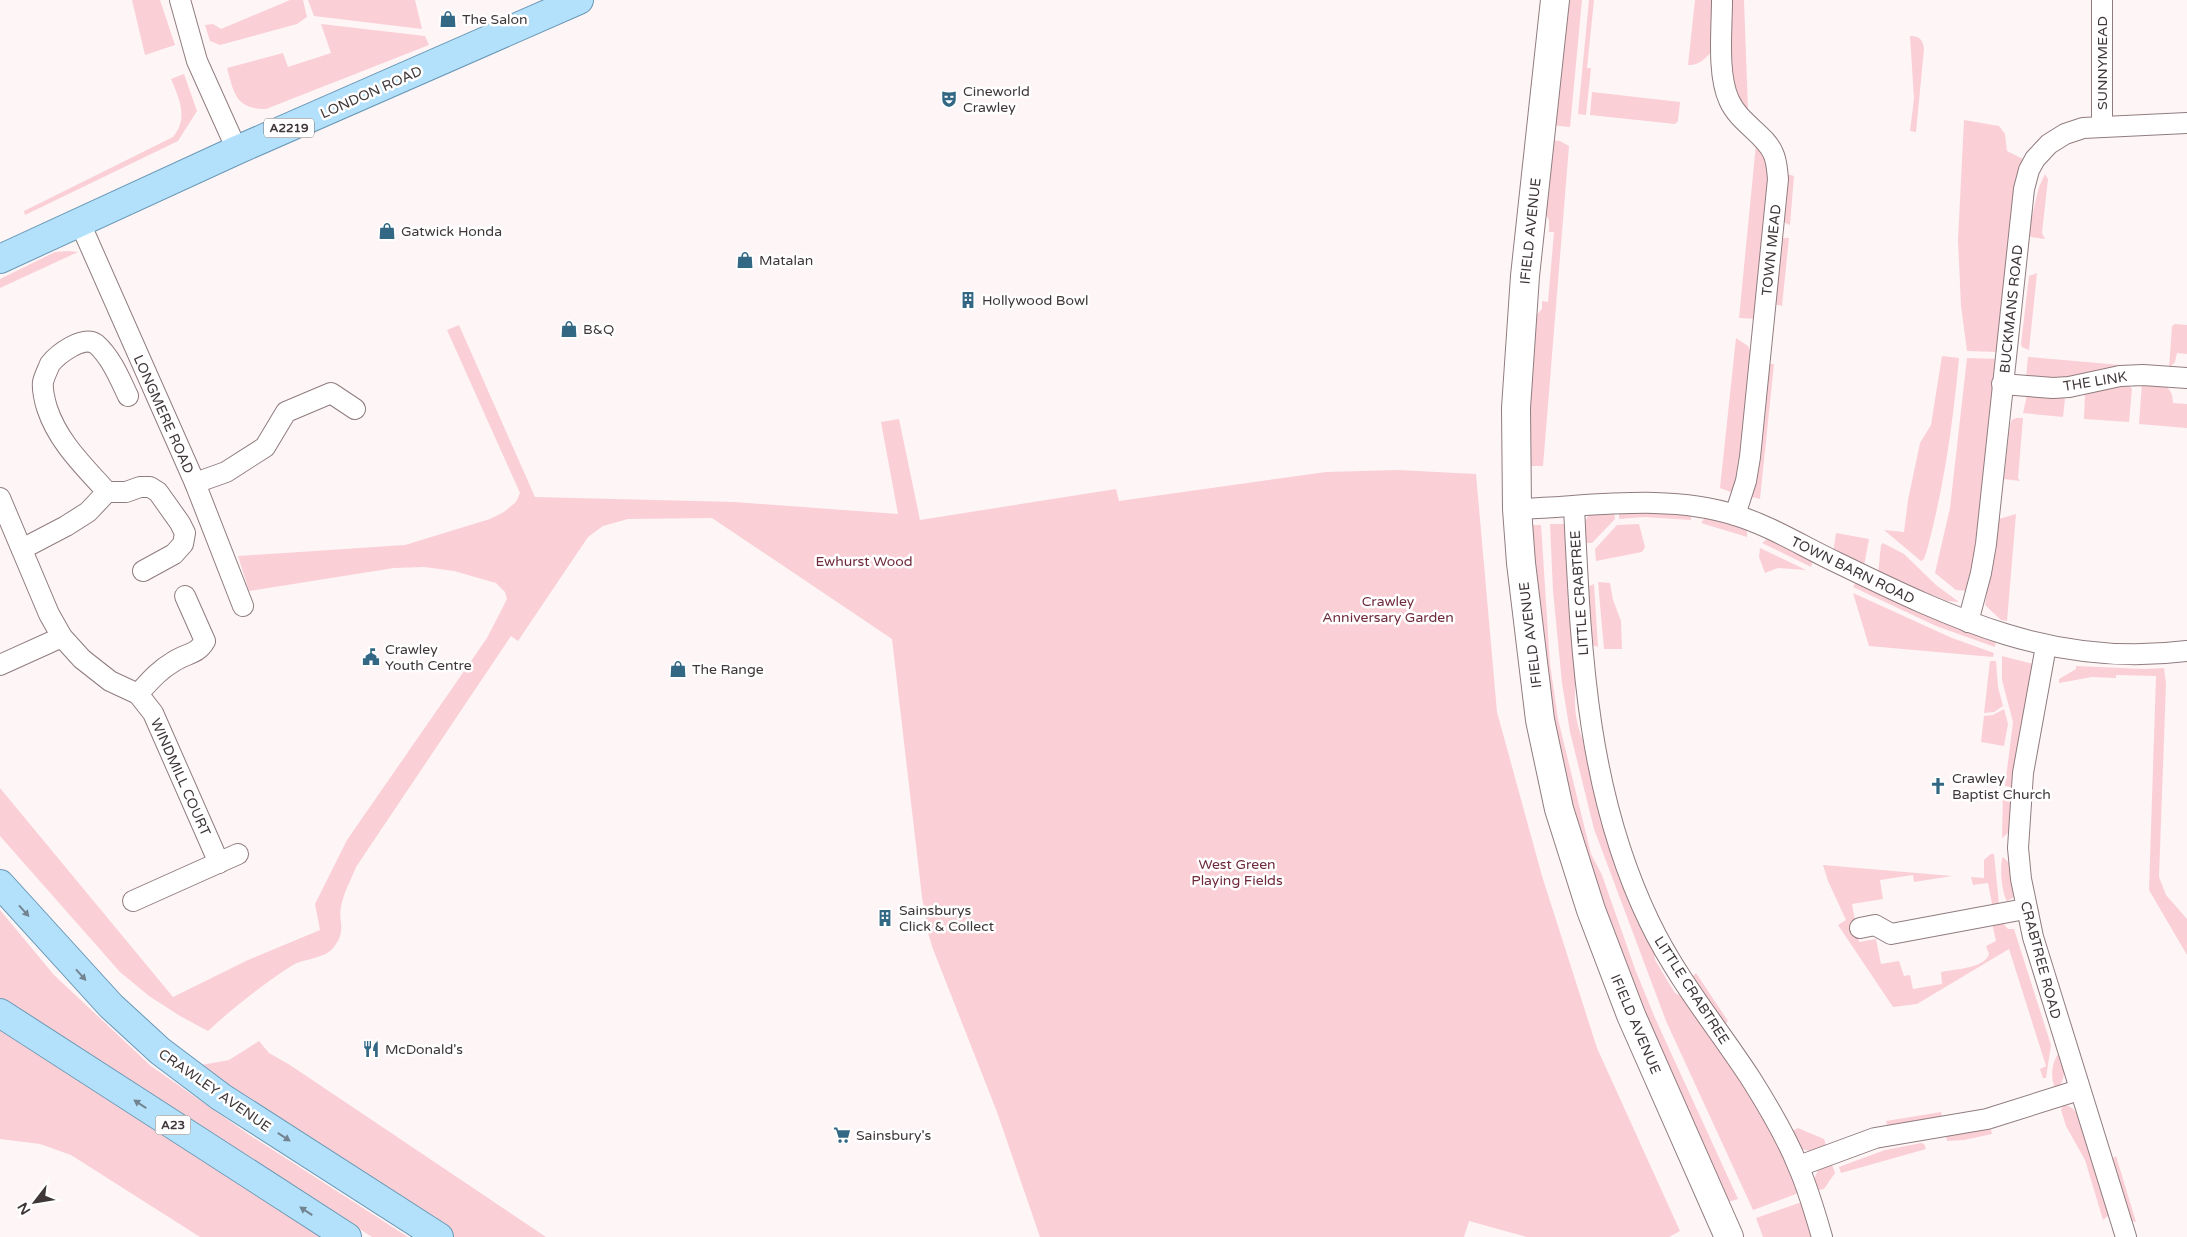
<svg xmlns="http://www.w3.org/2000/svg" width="2187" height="1237" viewBox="0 0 2187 1237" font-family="'Varela Round',sans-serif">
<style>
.green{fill:#fad0d6}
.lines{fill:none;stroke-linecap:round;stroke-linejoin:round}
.street-casing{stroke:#907c7f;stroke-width:22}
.secondary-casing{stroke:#907c7f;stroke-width:30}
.primary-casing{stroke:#6998b5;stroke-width:30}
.street{stroke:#fff;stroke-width:20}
.secondary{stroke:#fff;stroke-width:28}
.primary{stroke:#b3e1fb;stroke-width:28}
.oneway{fill:#738490}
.labels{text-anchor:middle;stroke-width:5;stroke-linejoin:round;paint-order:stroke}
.shield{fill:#fff;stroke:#797374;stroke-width:1}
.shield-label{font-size:12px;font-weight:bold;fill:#3f3738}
.poi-label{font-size:14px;fill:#3f3738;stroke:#fff;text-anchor:start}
.street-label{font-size:14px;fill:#3f3738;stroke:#fff}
.park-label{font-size:14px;fill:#6f2b3c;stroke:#fff}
</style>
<rect width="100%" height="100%" fill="#fef5f7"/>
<g class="green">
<polygon points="132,0 160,0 175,45 145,55"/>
<polygon points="290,0 303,0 307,17 297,24 220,45 210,41 205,25 213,24 221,29"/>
<polygon points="308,0 415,0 422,29 314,16"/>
<polygon points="1563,0 1582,0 1570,127 1550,125"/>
<polygon points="1589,0 1594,0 1587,68 1591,68 1586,115 1578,114"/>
<path d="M1695,0H1716L1713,50C1706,58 1699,66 1688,65Z"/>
<polygon points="1729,0 1744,0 1748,110 1735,92 1733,80"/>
<path d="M321,24L425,36L429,45L266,109C236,109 234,94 227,68L283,53L288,67L331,53Z"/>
<path d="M1910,36C1920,36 1923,40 1924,49L1916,132L1910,131L1914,99Z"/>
<path d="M184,74L197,111L178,141L25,215L24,211L173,137C189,119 179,98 171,79Z"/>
<polygon points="1592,92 1680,102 1678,121 1675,124 1590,115"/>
<polygon points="1964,120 1999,126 2005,134 2007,151 2027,161 1997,352 1967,351 1961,306 1958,240"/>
<polygon points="1550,140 1560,141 1569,146 1543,466 1528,466 1532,320 1542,309 1542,301 1548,302 1554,232 1549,232 1549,220 1542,208"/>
<polygon points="1756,144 1770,159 1757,319 1739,318"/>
<polygon points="1787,174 1794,176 1790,225 1783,222"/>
<polygon points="2045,174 2048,179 2042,233 2045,239 2031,237 2028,232 2039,187"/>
<polygon points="1781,238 1789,238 1782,306 1774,304"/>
<polygon points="68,251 78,252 0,288 0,279 55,252"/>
<polygon points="2037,273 2029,350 2022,347 2021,344 2029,276"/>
<polygon points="2175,324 2187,325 2187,354 2177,353 2175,362 2169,368 2172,326"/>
<path d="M459,325L535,497L735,502L898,514L881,422L899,419L920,520L1116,489L1119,501L1326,472L1398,470L1476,474L1497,712L1542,876L1597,1048L1680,1231L1669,1237H1527L1469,1221L1464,1237H1040L997,1112L933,949L928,933L922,897L892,639L712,518L628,519L603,526L588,537L518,641L511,636L356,867C351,880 343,894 341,907C338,922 347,930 334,947C325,959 305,958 293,965C264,983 233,1008 208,1031L180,1016L149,996L120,972L0,836V788L173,997L248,960L320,930L315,904L347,840L487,638L507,599L505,592L496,583L454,571L424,567L394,568L249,591L238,556L405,545L490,519L504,512L516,502L520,493L447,330Z"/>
<polygon points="1736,338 1748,346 1751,353 1740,467 1733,493 1720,488"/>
<path d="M1942,356L1959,358C1953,423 1944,487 1927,550L1924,559L1921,561L1884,530L1904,532L1908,500L1920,443L1931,425Z"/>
<polygon points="2028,357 2120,365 2121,368 2078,378 2026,379"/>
<polygon points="1967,358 2001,359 1981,532 1968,591 1956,590 1935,573 1950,508"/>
<polygon points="1767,364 1774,364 1760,499 1752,497"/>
<path d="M2142,383C2158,384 2173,382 2173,403L2187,404V428L2139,424Z"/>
<polygon points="2128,384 2132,389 2129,422 2084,419 2085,393"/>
<polygon points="2027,395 2063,397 2065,399 2063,417 2023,413"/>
<polygon points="2016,418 2023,418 2018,478 2020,481 2004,479 2010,424 2012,420"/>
<path d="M1614,511L1615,519L1592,543H1584C1583,532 1582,524 1589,515Z"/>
<polygon points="1619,512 1691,513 1691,520 1644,517 1619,519"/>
<polygon points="2016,514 2007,621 2001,620 1985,605 1999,519"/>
<polygon points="1706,516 1747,528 1747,537 1701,523"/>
<path d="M1550,524H1568L1578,668C1573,691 1573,723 1585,743L1653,941L1655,960L1675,993L1687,999C1729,1060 1771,1121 1798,1191L1796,1194L1753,1210L1666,1021L1594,829L1570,732L1562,683L1553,591Z"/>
<polygon points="1639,524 1645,547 1642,552 1596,561 1595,549 1617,525"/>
<path d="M1532,525H1541L1550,664L1558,719L1591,854L1602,875L1635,969L1655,1018L1738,1199L1728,1202C1680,1093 1628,984 1591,871C1556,759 1535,642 1532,525Z"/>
<polygon points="1836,533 1869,539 1864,566 1833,553"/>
<polygon points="1768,538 1813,560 1811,567 1762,543"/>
<polygon points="1883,543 1904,554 1936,585 1959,602 1947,601 1933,595 1930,599 1878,574 1881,545"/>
<polygon points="1760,548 1806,570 1778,568 1765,573 1759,557"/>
<polygon points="1857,580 1996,639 1995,647 1936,626 1853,587"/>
<polygon points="1598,582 1610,583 1613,600 1621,621 1622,649 1604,649"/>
<polygon points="1594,584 1598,647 1590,644 1587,587"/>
<polygon points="1853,593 1952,638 1994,653 1993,657 1869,646"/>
<polygon points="2002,656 2033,664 2011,787 2005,786 2013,722 2002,680"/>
<polygon points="1990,661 1996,661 1998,687 2003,706 1994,712 1984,713"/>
<polygon points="2076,666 2144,669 2164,668 2166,684 2159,877 2166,895 2187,919 2187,955 2149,890 2156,676 2116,675 2116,678 2092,677 2059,683 2059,679 2076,669"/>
<polygon points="2004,709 2008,724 2004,746 1981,742 1984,716 1993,715"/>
<polygon points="2009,792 2012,794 2010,828 2008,833 2002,838 2003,793"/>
<polygon points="1991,854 1994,854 1999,904 1998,906 1992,904 1988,883 1973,885 1971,877 1984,878 1984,860"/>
<path d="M2003,857L2010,864L2014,893V897L2007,901C2002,895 1999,864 2003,857Z"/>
<path d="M1823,865L1952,876L1914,882L1913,875L1880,880L1883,899L1852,904L1859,942L1876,939L1881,964L1899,961L1904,976L1910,975L1913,989L1942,984L1941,972C1954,969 1984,969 1989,954L1986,946L1996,941L1992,923L2001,921L2008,929H2014L2051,1045L2046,1078H2043L2040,1069L2046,1066L2009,949L1917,1004L1893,1007L1838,925L1846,920L1828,881Z"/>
<polygon points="0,910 54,975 151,1066 248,1134 408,1237 372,1237 0,999"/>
<polygon points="1696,973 1728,1021 1723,1027 1691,978"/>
<polygon points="0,1027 328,1237 200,1237 71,1155 40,1144 0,1139"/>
<polygon points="259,1041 269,1053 290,1065 546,1237 449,1237 196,1066 229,1060"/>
<path d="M2059,1053C2064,1068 2068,1078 2056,1090C2050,1080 2051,1062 2059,1053Z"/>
<path d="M2063,1106C2071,1105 2074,1110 2079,1116L2110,1214L2103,1220L2085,1160L2066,1126L2061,1110Z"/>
<polygon points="1941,1112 1942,1116 1941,1121 1888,1128 1886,1121"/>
<polygon points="1990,1126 1992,1134 1964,1140 1947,1141 1946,1134"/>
<polygon points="1798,1128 1824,1139 1827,1148 1815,1152 1801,1149 1790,1132"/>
<polygon points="1921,1143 1924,1144 1926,1149 1841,1173 1839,1167 1885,1150"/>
<polygon points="2116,1156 2136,1222 2130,1221 2111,1160"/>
<path d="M1831,1162L1835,1173L1824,1189L1815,1191C1813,1175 1816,1169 1831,1162Z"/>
<polygon points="1799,1203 1802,1203 1813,1237 1763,1237 1756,1218"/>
</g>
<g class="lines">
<g class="street-casing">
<g id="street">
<polyline points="180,0 197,61 237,150"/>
<path d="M1722,0C1722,29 1717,74 1729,100C1739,123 1765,134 1773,153C1777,161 1777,170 1778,179L1750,457L1746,481L1735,515"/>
<polyline points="2102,127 2102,0"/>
<polyline points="80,223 195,483 243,606"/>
<polyline points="2002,384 2053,388 2069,387 2120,376 2143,375 2187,378"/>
<polyline points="195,483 226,472 265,447 286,412 331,393 355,409"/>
<polyline points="107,492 126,492 140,487 150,487 158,492 180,523 185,533 183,544 174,554 143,571"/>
<polyline points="0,498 49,614 62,637 82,659 110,681 138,694 153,713 219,863"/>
<path d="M1574,507C1581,651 1586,791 1650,923C1677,979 1717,1027 1751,1079C1768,1106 1786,1136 1798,1166C1808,1188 1815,1213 1822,1237"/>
<path d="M1517,509C1587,507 1668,493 1735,515C1771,526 1804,547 1838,563C1953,619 2055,668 2187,651"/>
<path d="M22,549L66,526L88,512L107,492C84,466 58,442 47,408C45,402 42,389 43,382C44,377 48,369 50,364C58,354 83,335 96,344C111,357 120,379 128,396"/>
<polyline points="1968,622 1981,573 1986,544 2024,189 2029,170 2035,159 2049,144 2065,134 2083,128 2187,123"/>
<polyline points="2046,646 2023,773 2018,848 2021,879 2033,937 2126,1237"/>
<polyline points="0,665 62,637"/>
<path d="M138,694C149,682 159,670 173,662C186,653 197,655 205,641L185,596"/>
<polyline points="133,901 238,854"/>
<polyline points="1860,928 1875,925 1891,934 2025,909"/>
<polyline points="1799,1166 1875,1138 1987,1119 2079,1090"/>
</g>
</g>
<g class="secondary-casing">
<polyline id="secondary" points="1555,0 1525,276 1516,408 1517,509 1521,563 1540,720 1559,809 1591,910 1631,1015 1729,1237"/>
</g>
<g class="primary-casing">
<g id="primary">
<polyline points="0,259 237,150 579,0"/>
<polyline points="0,884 111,1006 160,1051 221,1097 439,1237"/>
<polyline points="0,1013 347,1237"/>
</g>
</g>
<use href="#street" class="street"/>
<use href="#secondary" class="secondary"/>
<use href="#primary" class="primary"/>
</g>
<defs><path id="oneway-solid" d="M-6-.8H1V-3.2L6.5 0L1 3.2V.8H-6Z" transform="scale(1.25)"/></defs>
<g class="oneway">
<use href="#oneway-solid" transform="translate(24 911) rotate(48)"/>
<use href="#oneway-solid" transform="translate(81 975) rotate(48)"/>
<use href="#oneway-solid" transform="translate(140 1104) rotate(-147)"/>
<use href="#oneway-solid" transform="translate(284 1137) rotate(33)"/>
<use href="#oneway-solid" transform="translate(306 1211) rotate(-147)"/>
</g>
<defs>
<g id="shop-bare" transform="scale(1.35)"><path d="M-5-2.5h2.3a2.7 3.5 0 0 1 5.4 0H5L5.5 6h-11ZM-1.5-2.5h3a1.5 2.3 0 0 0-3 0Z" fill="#336884" stroke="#fff" stroke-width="2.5" paint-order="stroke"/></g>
<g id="theatre-bare" transform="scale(1.35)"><path d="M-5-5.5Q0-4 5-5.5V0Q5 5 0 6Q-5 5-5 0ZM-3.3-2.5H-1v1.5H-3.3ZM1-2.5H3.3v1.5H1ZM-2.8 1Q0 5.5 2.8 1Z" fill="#336884" stroke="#fff" stroke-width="2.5" paint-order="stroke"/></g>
<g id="building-bare" transform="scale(1.35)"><path d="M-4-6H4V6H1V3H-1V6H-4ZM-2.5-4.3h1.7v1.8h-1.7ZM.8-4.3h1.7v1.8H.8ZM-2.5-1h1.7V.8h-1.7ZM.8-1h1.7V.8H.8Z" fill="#336884" stroke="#fff" stroke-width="2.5" paint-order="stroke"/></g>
<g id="civic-bare" transform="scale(1.35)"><path d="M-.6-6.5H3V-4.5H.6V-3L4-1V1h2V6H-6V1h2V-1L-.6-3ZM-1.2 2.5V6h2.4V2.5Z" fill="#336884" stroke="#fff" stroke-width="2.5" paint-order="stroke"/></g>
<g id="church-bare" transform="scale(1.35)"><path d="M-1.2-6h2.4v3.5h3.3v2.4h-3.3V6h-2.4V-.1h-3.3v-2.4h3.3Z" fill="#336884" stroke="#fff" stroke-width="2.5" paint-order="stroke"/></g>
<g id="restaurant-bare" transform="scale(1.35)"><path d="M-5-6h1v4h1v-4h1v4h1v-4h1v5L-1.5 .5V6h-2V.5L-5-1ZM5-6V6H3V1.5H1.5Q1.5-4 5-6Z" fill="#336884" stroke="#fff" stroke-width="2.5" paint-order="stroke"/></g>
<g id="supermarket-bare" transform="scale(1.35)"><path d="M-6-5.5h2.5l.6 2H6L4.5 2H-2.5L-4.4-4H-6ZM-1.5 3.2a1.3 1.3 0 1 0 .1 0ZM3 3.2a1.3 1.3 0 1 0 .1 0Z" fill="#336884" stroke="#fff" stroke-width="2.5" paint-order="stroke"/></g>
</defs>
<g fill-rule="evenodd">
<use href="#shop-bare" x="448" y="19"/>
<use href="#theatre-bare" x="949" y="99"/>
<use href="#shop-bare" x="387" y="231"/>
<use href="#shop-bare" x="745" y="260"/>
<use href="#building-bare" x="968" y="300"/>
<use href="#shop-bare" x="569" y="329"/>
<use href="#civic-bare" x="371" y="657"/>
<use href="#shop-bare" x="678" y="669"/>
<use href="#church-bare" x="1938" y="786"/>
<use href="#building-bare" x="885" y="918"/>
<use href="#restaurant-bare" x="371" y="1049"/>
<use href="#supermarket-bare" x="842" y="1135"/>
</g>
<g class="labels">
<g class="shield">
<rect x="264" y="118.5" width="50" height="19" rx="4"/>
<rect x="155.5" y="1115.5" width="35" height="19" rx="4"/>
</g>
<g class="shield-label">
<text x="289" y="132">A2219</text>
<text x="173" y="1129">A23</text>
</g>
<g class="poi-label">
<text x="462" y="24">The Salon</text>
<text x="963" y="96">Cineworld<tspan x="963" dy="16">Crawley</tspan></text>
<text x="401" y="236">Gatwick Honda</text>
<text x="759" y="265">Matalan</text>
<text x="982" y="305">Hollywood Bowl</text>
<text x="583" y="334">B&amp;Q</text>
<text x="385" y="654">Crawley<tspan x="385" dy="16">Youth Centre</tspan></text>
<text x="692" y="674">The Range</text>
<text x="1952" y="783">Crawley<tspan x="1952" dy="16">Baptist Church</tspan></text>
<text x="899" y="915">Sainsburys<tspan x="899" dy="16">Click &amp; Collect</tspan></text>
<text x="385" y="1054">McDonald's</text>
<text x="856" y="1140">Sainsbury's</text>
</g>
<g class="street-label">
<text transform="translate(2102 63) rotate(-90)" y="5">SUNNYMEAD</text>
<text transform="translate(371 92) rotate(-24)" y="5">LONDON ROAD</text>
<text transform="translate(1530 231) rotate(-84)" y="5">IFIELD AVENUE</text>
<text transform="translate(1771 250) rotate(-84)" y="5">TOWN MEAD</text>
<text transform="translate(2011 309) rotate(-84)" y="5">BUCKMANS ROAD</text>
<text transform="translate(2095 381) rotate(-9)" y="5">THE LINK</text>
<text transform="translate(164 414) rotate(66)" y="5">LONGMERE ROAD</text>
<text transform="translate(1853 570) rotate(26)" y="5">TOWN BARN ROAD</text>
<text transform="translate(1579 593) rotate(-94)" y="5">LITTLE CRABTREE</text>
<text transform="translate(1530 635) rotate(-97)" y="5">IFIELD AVENUE</text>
<text transform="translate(181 777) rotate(66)" y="5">WINDMILL COURT</text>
<text transform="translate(2041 960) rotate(75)" y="5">CRABTREE ROAD</text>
<text transform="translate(1692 990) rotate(57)" y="5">LITTLE CRABTREE</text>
<text transform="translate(1636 1024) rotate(67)" y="5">IFIELD AVENUE</text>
<text transform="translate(215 1090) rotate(35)" y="5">CRAWLEY AVENUE</text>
</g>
<g class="park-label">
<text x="864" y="566">Ewhurst Wood</text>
<text x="1388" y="606">Crawley<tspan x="1388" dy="16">Anniversary Garden</tspan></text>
<text x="1237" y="869">West Green<tspan x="1237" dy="16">Playing Fields</tspan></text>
</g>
</g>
<g transform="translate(35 1202) rotate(239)" stroke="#ffffff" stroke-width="4" paint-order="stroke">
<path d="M0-4L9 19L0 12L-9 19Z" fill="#3f3738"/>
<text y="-8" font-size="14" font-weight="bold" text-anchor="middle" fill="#3f3738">N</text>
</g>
</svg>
